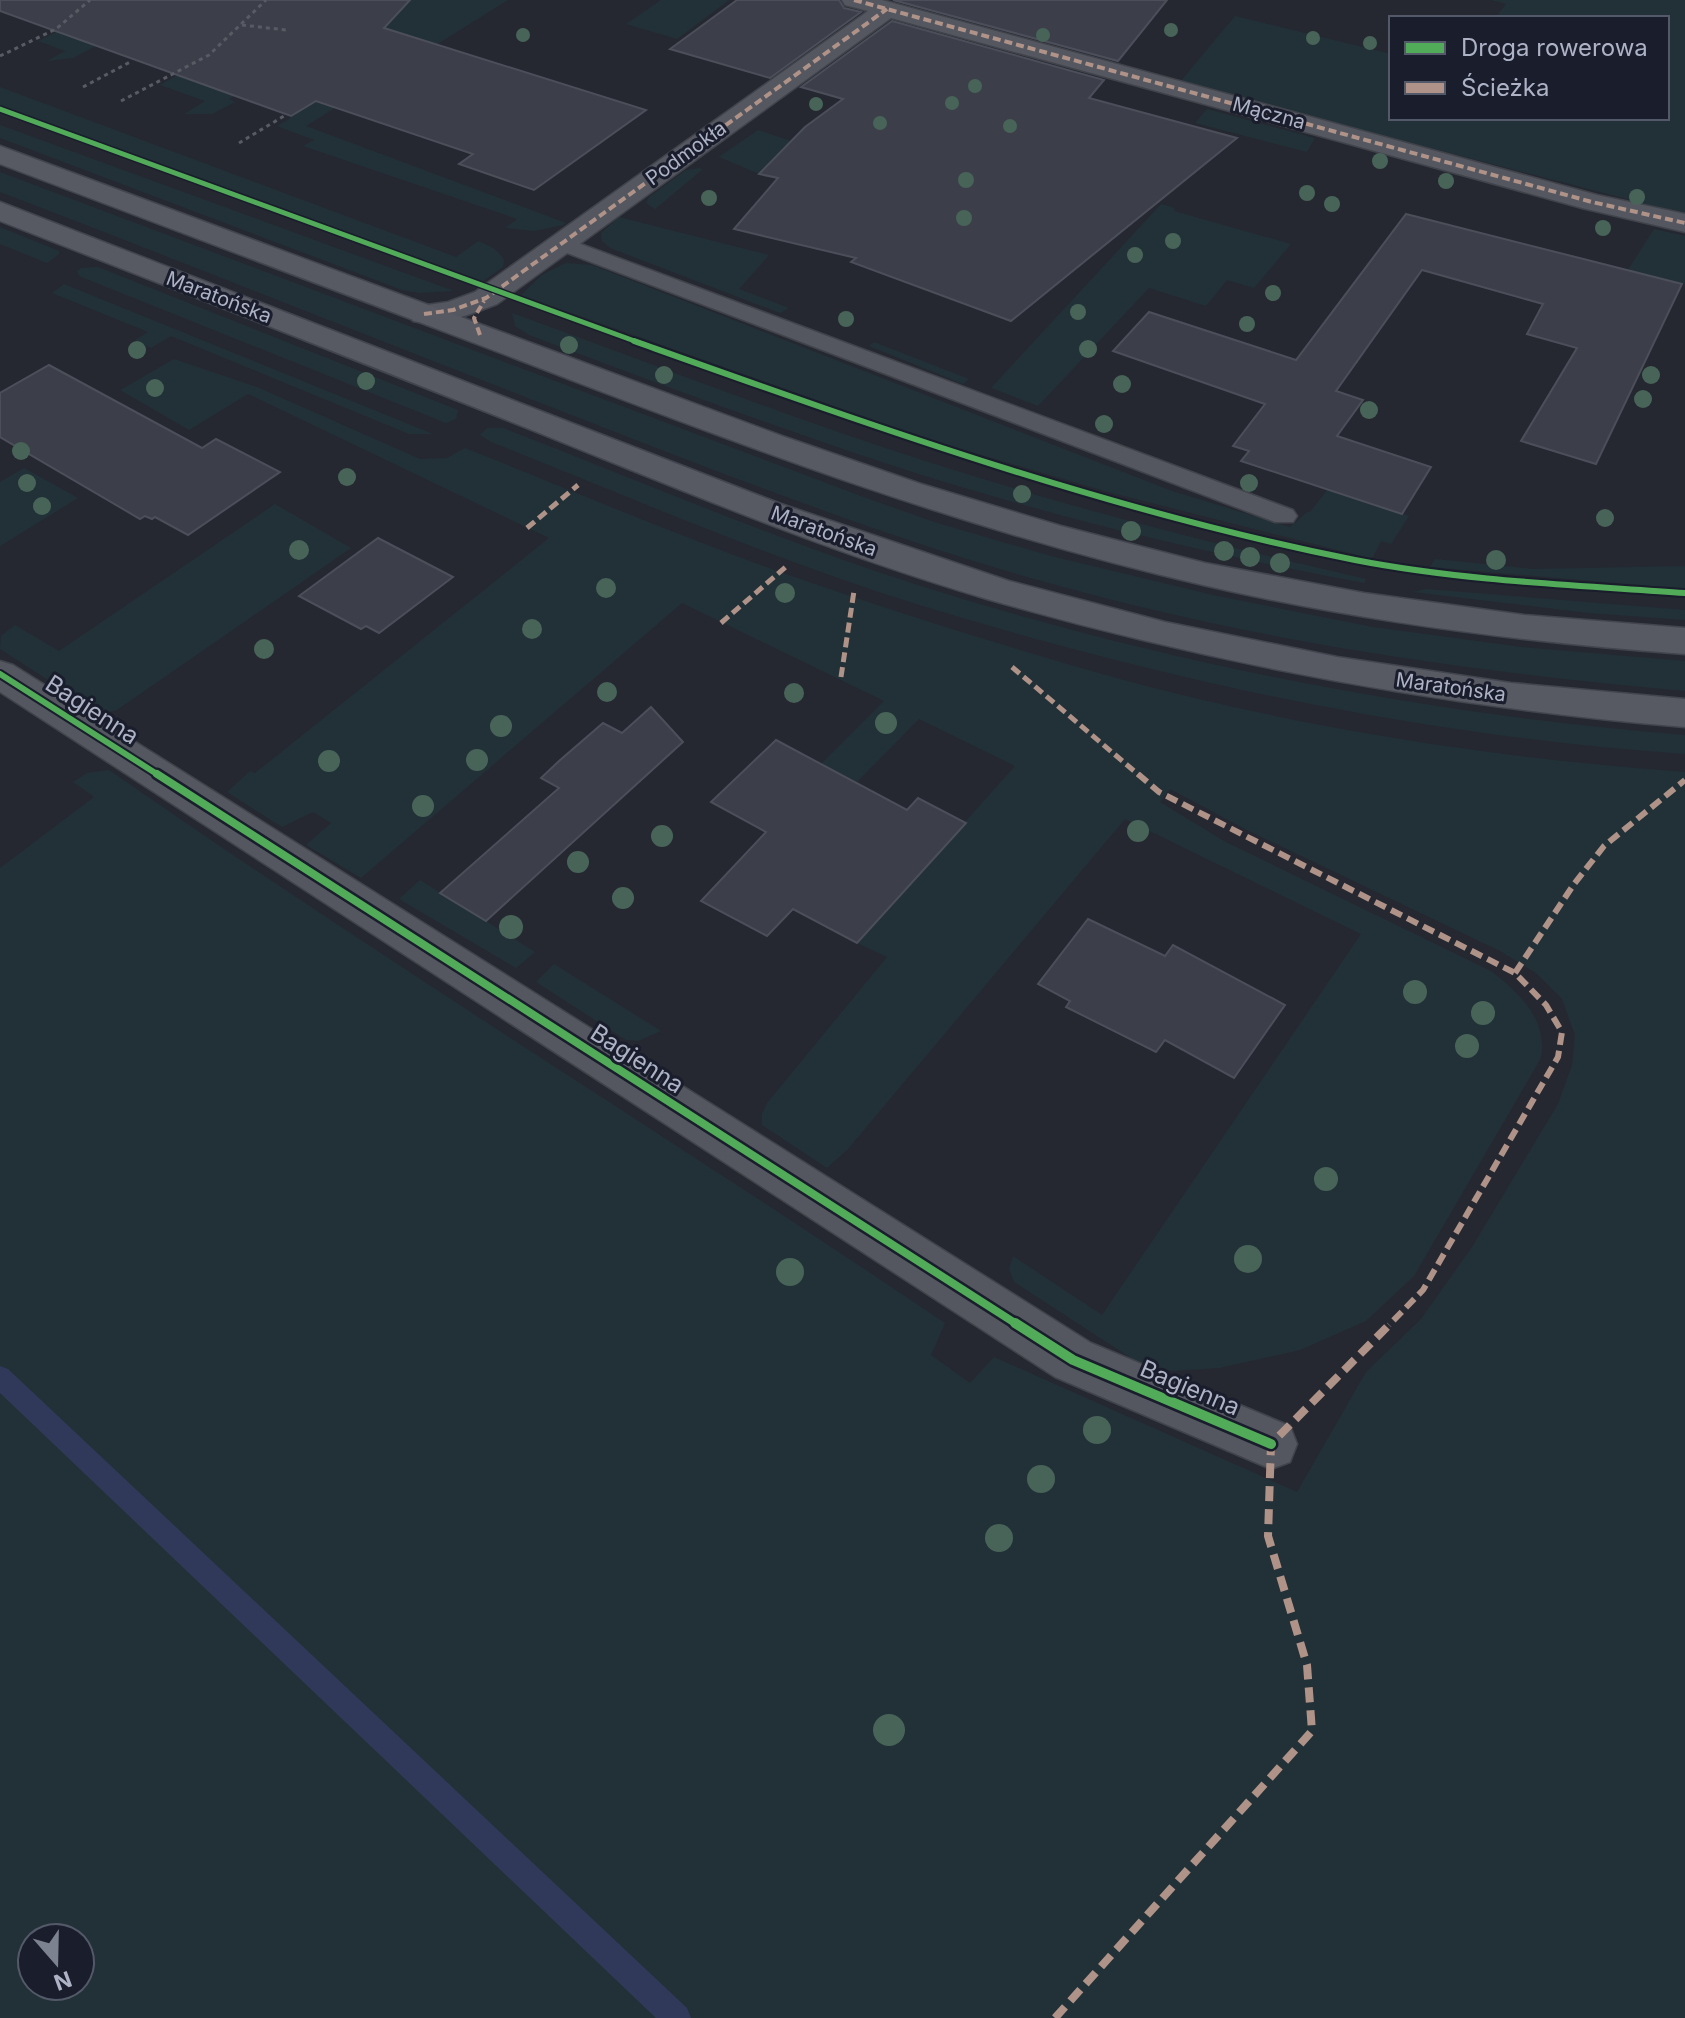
<svg xmlns="http://www.w3.org/2000/svg" width="1685" height="2018" viewBox="0 0 1685 2018" font-family="Inter,sans-serif">
<style>
.green{fill:#223137;fill-rule:evenodd}
.lines{fill:none;stroke-linecap:round;stroke-linejoin:round}
.stream{fill:#303959;fill-rule:evenodd}
.building{fill:#3c3f49;stroke:#4c4f5a;stroke-width:2}
.lane-casing{stroke:#41434b;stroke-width:3}
.street-casing{stroke:#41434b;stroke-width:3}
.primary-casing{stroke:#42454e;stroke-width:3}
.path{stroke:#585b64;stroke-width:3;stroke-dasharray:4 4;stroke-linecap:butt}
.lane{fill:#545760;fill-rule:evenodd}
.street{fill:#545760;fill-rule:evenodd}
.primary{fill:#575963;fill-rule:evenodd}
.quiet-far3{stroke:#af9288;stroke-width:4;stroke-dasharray:8 4;stroke-linecap:butt}
.quiet-far2{stroke:#af9288;stroke-width:5;stroke-dasharray:10 5;stroke-linecap:butt}
.quiet-far1{stroke:#af9288;stroke-width:6;stroke-dasharray:12 6;stroke-linecap:butt}
.quiet{stroke:#af9288;stroke-width:8;stroke-dasharray:15 8;stroke-linecap:butt}
.cycleway-far3-casing{stroke:#191d2c;stroke-width:8}
.cycleway-far2-casing{stroke:#191d2c;stroke-width:10}
.cycleway-far1-casing{stroke:#191d2c;stroke-width:13}
.cycleway-casing{stroke:#191d2c;stroke-width:15}
.cycleway-far3{stroke:#51ab58;stroke-width:5}
.cycleway-far2{stroke:#51ab58;stroke-width:6}
.cycleway-far1{stroke:#51ab58;stroke-width:8}
.cycleway{stroke:#51ab58;stroke-width:10}
.tree{fill:#486458}
.labels{text-anchor:middle;stroke-width:6;stroke-linejoin:round;paint-order:stroke}
.far-street-label{font-size:20px;fill:#adb2c5;stroke:#191d2c}
.street-label{font-size:24px;fill:#adb2c5;stroke:#191d2c}
</style>
<rect width="100%" height="100%" fill="#252831"/>
<g class="green">
<polygon points="410,0 508,0 306,126 566,223 563,225 534,231 505,228 517,219 303,146 314,140 277,126 289,119"/>
<polygon points="661,0 729,0 677,39 626,24"/>
<polygon points="1491,0 1685,0 1685,214 1179,83 1235,16 1391,54 1391,118 1667,118 1667,18 1495,18 1506,4"/>
<polygon points="62,29 96,46 73,58 47,61 65,51 38,41"/>
<polygon points="214,55 236,95 229,99 235,102 212,114 184,114 205,101 160,85"/>
<path d="M0,87L456,257L478,241C490,246 497,248 504,260L503,267L483,281L0,106Z"/>
<polygon points="1207,109 1315,138 1307,152 1195,123"/>
<polygon points="0,125 454,291 419,293 402,290 0,138"/>
<polygon points="758,130 791,141 759,174 719,157"/>
<polygon points="699,168 703,169 655,209 646,203 649,197 686,170"/>
<path d="M0,172L861,496L934,522L1051,556L1213,595L1373,627L1522,647L1685,661V691C1472,672 1262,642 1056,585C896,541 741,481 587,421C391,345 196,267 0,192Z"/>
<polygon points="1161,204 1175,208 1174,211 1291,244 1254,288 1227,280 1206,306 1149,288 1038,406 991,388"/>
<polygon points="619,217 769,255 739,289 789,308 780,313 610,248 602,241 601,233"/>
<polygon points="0,227 59,251 59,254 47,263 0,244"/>
<polygon points="1654,229 1685,236 1685,284 1628,270"/>
<polygon points="566,263 592,265 1172,491 1290,527 1307,512 1310,512 1328,489 1409,516 1391,544 1381,541 1373,557 1369,558 1108,492 920,437 521,295 543,274"/>
<polygon points="98,267 458,410 456,419 446,423 79,276 77,271 81,268"/>
<polygon points="64,284 433,434 409,434 171,336 151,348 135,340 148,332 52,293"/>
<path d="M512,313C648,362 784,416 922,460C1068,507 1216,545 1366,579L1364,583C1203,553 1044,515 888,464C767,424 648,380 529,335L515,326Z"/>
<polygon points="874,342 969,379 963,384 869,346"/>
<path d="M174,359L257,387L420,459L447,458L465,448C570,490 674,534 780,572C892,611 1006,647 1120,679C1304,729 1495,758 1685,772V2018H0V868L94,797L73,782L87,773L109,770C383,961 668,1136 945,1323L931,1355L970,1383L994,1357L1297,1492L1366,1372L1421,1319L1472,1247L1558,1104L1572,1065L1575,1035L1562,999L1536,973L1500,951L1245,829L1170,789L1160,802L1224,841L1491,971C1519,993 1548,1019 1541,1058L1414,1276L1366,1321L1300,1350L1219,1368L1172,1371L1137,1362L1014,1282L1009,1269L1013,1256L1102,1315L1361,934L1125,819L848,1149L827,1168L762,1125V1114L767,1103L887,957L857,943L1015,766L919,719L857,782L821,764L884,701L682,603L361,878L306,845L331,823L313,812L282,827L227,792L250,771L255,773L549,538L248,394L189,430L120,390ZM32,1938H80V1986H32Z"/>
<path d="M487,428H503C643,482 781,542 924,587C1172,665 1427,714 1685,735V754C1423,736 1167,681 916,604C772,559 632,498 491,442L480,435Z"/>
<polygon points="24,468 78,498 0,546 0,482"/>
<polygon points="275,504 351,548 117,710 101,714 0,649 1,636 15,625 59,651"/>
<polygon points="1435,559 1533,569 1685,566 1685,589 1430,567"/>
<polygon points="1426,589 1685,610 1685,620 1589,613 1413,592"/>
<polygon points="420,880 535,952 516,968 399,899"/>
<polygon points="554,964 661,1031 638,1041 626,1040 536,982"/>
</g>
<g class="lines">
<polygon class="stream" points="0,1366 8,1369 687,2008 691,2018 656,2018 0,1393"/>
</g>
<g class="building">
<polygon points="0,0 410,0 384,28 646,110 534,190 459,164 473,154 316,101 291,116 0,11"/>
<polygon points="737,0 839,0 844,8 861,12 770,78 670,49"/>
<polygon points="893,0 1167,0 1118,61"/>
<polygon points="892,21 1104,80 1089,98 1237,138 1011,321 851,262 856,258 734,229 778,178 759,174 805,127 843,99 801,87"/>
<polygon points="1406,214 1682,284 1596,464 1521,441 1577,348 1527,334 1543,304 1422,270 1336,391 1363,400 1337,436 1431,467 1402,514 1241,461 1249,451 1233,446 1265,404 1113,351 1149,312 1296,360"/>
<polygon points="49,365 202,448 216,439 280,472 188,535 155,517 152,519 145,516 140,519 0,437 0,393"/>
<polygon points="378,538 453,577 379,633 366,626 361,629 299,596"/>
<polygon points="651,707 683,742 486,921 440,893 559,788 541,778 559,761 603,723 622,733"/>
<polygon points="776,740 907,810 918,798 966,823 857,943 793,909 767,936 701,901 766,832 711,802"/>
<polygon points="1088,919 1165,956 1173,945 1285,1005 1234,1078 1165,1040 1156,1052 1066,1007 1070,1001 1038,984"/>
</g>
<g class="lines">
<g class="lane-casing">
<polygon id="lane" points="562,237 1293,510 1297,516 1293,522 1275,522 554,248 551,243 554,238"/>
</g>
<g class="street-casing">
<g id="street">
<path d="M842,0H882L1597,195L1685,214V232L1582,208L891,18L497,304C471,314 441,327 413,321L409,314L413,307L448,302L475,292L868,11L845,5Z"/>
<polygon points="0,661 13,665 1091,1343 1290,1426 1297,1444 1290,1462 1271,1469 1055,1377 0,692"/>
</g>
</g>
<g class="primary-casing">
<g id="primary">
<path d="M0,146L782,436L921,484L1061,526L1205,563L1364,593L1524,615L1685,628V654C1523,642 1362,622 1203,585C967,531 740,445 514,358C343,293 171,229 0,164Z"/>
<path d="M0,202L781,504L1009,581L1165,622L1337,657L1511,683L1685,699V727C1448,707 1216,665 987,599C834,554 686,492 537,432C359,361 179,291 0,221Z"/>
</g>
</g>
<g class="path">
<polyline points="242,25 286,30"/>
<polyline points="0,56 56,29 90,0"/>
<polyline points="83,87 132,61"/>
<polyline points="121,101 209,55 266,0"/>
<polyline points="239,143 284,116"/>
</g>
<use href="#lane" class="lane"/>
<use href="#street" class="street"/>
<use href="#primary" class="primary"/>
<g class="quiet-far3">
<polyline points="854,0 1592,202 1685,223"/>
<polyline points="424,314 453,310 486,298 887,9"/>
<polyline points="480,335 474,318 484,301"/>
</g>
<g class="quiet-far2">
<polyline points="527,528 578,485"/>
<polyline points="721,623 788,565"/>
<polyline points="1012,667 1140,776"/>
<polyline points="841,677 854,591"/>
</g>
<g class="quiet-far1">
<polyline points="1138,774 1159,792 1515,973 1546,1005 1562,1032 1558,1057 1423,1290 1389,1325"/>
<polyline points="1515,973 1574,884 1604,846 1685,780"/>
</g>
<polyline class="quiet" points="1055,2018 1312,1731 1307,1665 1268,1536 1271,1444 1391,1323"/>
<g class="cycleway-far3-casing">
<polyline id="cycleway-far3" points="0,109 640,343"/>
</g>
<g class="cycleway-far2-casing">
<g id="cycleway-far2">
<path d="M634,341C870,425 1108,511 1355,560C1463,581 1575,585 1685,593"/>
<polyline points="0,674 160,776"/>
</g>
</g>
<g class="cycleway-far1-casing">
<polyline id="cycleway-far1" points="157,774 1018,1325"/>
</g>
<g class="cycleway-casing">
<polyline id="cycleway" points="1015,1323 1073,1360 1271,1444"/>
</g>
<use href="#cycleway-far3" class="cycleway-far3"/>
<use href="#cycleway-far2" class="cycleway-far2"/>
<use href="#cycleway-far1" class="cycleway-far1"/>
<use href="#cycleway" class="cycleway"/>
</g>
<g class="tree">
<circle cx="1171" cy="30" r="7"/>
<circle cx="523" cy="35" r="7"/>
<circle cx="1043" cy="35" r="7"/>
<circle cx="1313" cy="38" r="7"/>
<circle cx="1370" cy="43" r="7"/>
<circle cx="975" cy="86" r="7"/>
<circle cx="952" cy="103" r="7"/>
<circle cx="816" cy="104" r="7"/>
<circle cx="880" cy="123" r="7"/>
<circle cx="1010" cy="126" r="7"/>
<circle cx="1380" cy="161" r="8"/>
<circle cx="966" cy="180" r="8"/>
<circle cx="1446" cy="181" r="8"/>
<circle cx="1307" cy="193" r="8"/>
<circle cx="1637" cy="197" r="8"/>
<circle cx="709" cy="198" r="8"/>
<circle cx="1332" cy="204" r="8"/>
<circle cx="964" cy="218" r="8"/>
<circle cx="1603" cy="228" r="8"/>
<circle cx="1173" cy="241" r="8"/>
<circle cx="1135" cy="255" r="8"/>
<circle cx="1273" cy="293" r="8"/>
<circle cx="1078" cy="312" r="8"/>
<circle cx="846" cy="319" r="8"/>
<circle cx="1247" cy="324" r="8"/>
<circle cx="569" cy="345" r="9"/>
<circle cx="1088" cy="349" r="9"/>
<circle cx="137" cy="350" r="9"/>
<circle cx="664" cy="375" r="9"/>
<circle cx="1651" cy="375" r="9"/>
<circle cx="366" cy="381" r="9"/>
<circle cx="1122" cy="384" r="9"/>
<circle cx="155" cy="388" r="9"/>
<circle cx="1643" cy="399" r="9"/>
<circle cx="1369" cy="410" r="9"/>
<circle cx="1104" cy="424" r="9"/>
<circle cx="21" cy="451" r="9"/>
<circle cx="347" cy="477" r="9"/>
<circle cx="27" cy="483" r="9"/>
<circle cx="1249" cy="483" r="9"/>
<circle cx="1022" cy="494" r="9"/>
<circle cx="42" cy="506" r="9"/>
<circle cx="1605" cy="518" r="9"/>
<circle cx="1131" cy="531" r="10"/>
<circle cx="299" cy="550" r="10"/>
<circle cx="1224" cy="551" r="10"/>
<circle cx="1250" cy="557" r="10"/>
<circle cx="1496" cy="560" r="10"/>
<circle cx="1280" cy="563" r="10"/>
<circle cx="606" cy="588" r="10"/>
<circle cx="785" cy="593" r="10"/>
<circle cx="532" cy="629" r="10"/>
<circle cx="264" cy="649" r="10"/>
<circle cx="607" cy="692" r="10"/>
<circle cx="794" cy="693" r="10"/>
<circle cx="886" cy="723" r="11"/>
<circle cx="501" cy="726" r="11"/>
<circle cx="477" cy="760" r="11"/>
<circle cx="329" cy="761" r="11"/>
<circle cx="423" cy="806" r="11"/>
<circle cx="1138" cy="831" r="11"/>
<circle cx="662" cy="836" r="11"/>
<circle cx="578" cy="862" r="11"/>
<circle cx="623" cy="898" r="11"/>
<circle cx="511" cy="927" r="12"/>
<circle cx="1415" cy="992" r="12"/>
<circle cx="1483" cy="1013" r="12"/>
<circle cx="1467" cy="1046" r="12"/>
<circle cx="1326" cy="1179" r="12"/>
<circle cx="1248" cy="1259" r="14"/>
<circle cx="790" cy="1272" r="14"/>
<circle cx="1097" cy="1430" r="14"/>
<circle cx="1041" cy="1479" r="14"/>
<circle cx="999" cy="1538" r="14"/>
<circle cx="889" cy="1730" r="16"/>
</g>
<g class="labels">
<g class="far-street-label">
<text transform="translate(1269 113) rotate(15)" y="7">Mączna</text>
<text transform="translate(686 153) rotate(-36)" y="7">Podmokła</text>
<text transform="translate(219 297) rotate(21)" y="7">Maratońska</text>
<text transform="translate(824 531) rotate(20)" y="7">Maratońska</text>
<text transform="translate(1451 687) rotate(8)" y="7">Maratońska</text>
</g>
<g class="street-label">
<text transform="translate(92 710) rotate(33)" y="8">Bagienna</text>
<text transform="translate(637 1059) rotate(33)" y="8">Bagienna</text>
<text transform="translate(1190 1388) rotate(23)" y="8">Bagienna</text>
</g>
</g>
<rect x="1389" y="16" width="280" height="104" fill="#191d2c" stroke="#545969" stroke-width="2"/>
<rect x="1405" y="42" width="40" height="12" fill="#51ab58" stroke="#545969" stroke-width="2"/>
<text x="1461" y="56" font-size="24" fill="#adb2c5">Droga rowerowa</text>
<rect x="1405" y="82" width="40" height="12" fill="#af9288" stroke="#545969" stroke-width="2"/>
<text x="1461" y="96" font-size="24" fill="#adb2c5">Ścieżka</text>
<g transform="translate(56 1962) rotate(160)"><circle r="38" fill="#191d2c" stroke="#545969" stroke-width="2"/>
<path d="M0-6L14 30L0 20L-14 30Z" fill="#7d8291"/>
<text y="-12" font-size="22" font-weight="bold" text-anchor="middle" fill="#adb2c5">N</text>
</g>
</svg>
